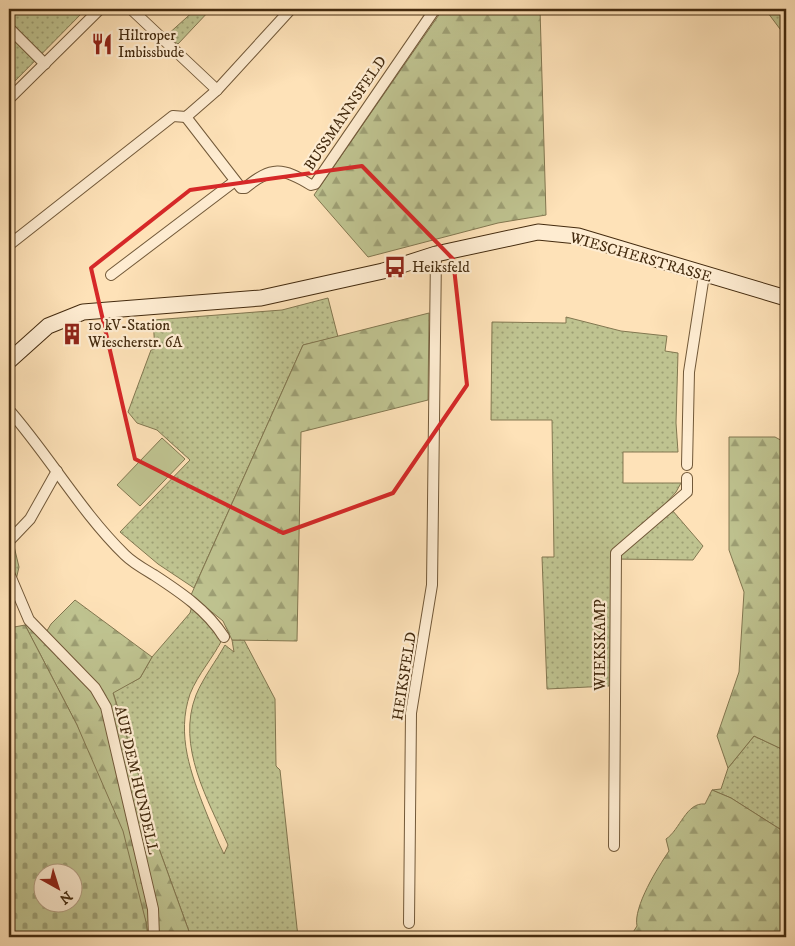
<svg xmlns="http://www.w3.org/2000/svg" width="795" height="946" viewBox="0 0 795 946" font-family="'IM FELL DW Pica',serif">
<style>
.grass{fill:url(#grass-dots);stroke:#827750}
.forest{fill:url(#forest-firs);stroke:#827750}
.cemetery{fill:url(#cemetery-stones);stroke:#827750;fill-rule:evenodd}
.green{fill:#bfc390;stroke:#827750}
.lines{fill:none;stroke-linecap:round;stroke-linejoin:round}
.minor-casing{stroke:#725939;stroke-width:12}
.secondary-casing{stroke:#442b0f;stroke-width:17}
.minor{stroke:#feecd1;stroke-width:10}
.secondary{stroke:#feecd1;stroke-width:15}
.marked{fill:none;stroke:#d62828;stroke-width:4;stroke-linejoin:round}
.labels{text-anchor:middle;stroke-width:4.5;stroke-linejoin:round;paint-order:stroke}
.poi-label{font-size:15px;fill:#442b0f;stroke:#feecd1;text-anchor:start}
.street-label{font-size:15px;fill:#442b0f;stroke:#feecd1}
</style>
<defs>
<pattern id="grass-dots" width="8" height="8" patternUnits="userSpaceOnUse" patternTransform="scale(1.25)"><rect width="8" height="8" fill="#bfc390"/><path d="M2 2h.1M6 6h.1" fill="none" stroke="#9d9f74" stroke-width="1.8" stroke-linecap="round"/></pattern>
<pattern id="forest-firs" width="22" height="20" patternUnits="userSpaceOnUse" patternTransform="scale(1.25)"><rect width="22" height="20" fill="#bfc390"/><path d="M5 1l3.5 6h-7zM16 11l3.5 6h-7z" fill="#9d9f74"/></pattern>
<pattern id="cemetery-stones" width="16" height="16" patternUnits="userSpaceOnUse" patternTransform="scale(1.25)"><rect width="16" height="16" fill="#bfc390"/><path d="M2 7V4a2 2 0 0 1 4 0v3zM10 15v-3a2 2 0 0 1 4 0v3z" fill="#9d9f74"/></pattern>
</defs>
<rect width="100%" height="100%" fill="#fee2b8"/>
<filter id="stains"><feTurbulence type="fractalNoise" baseFrequency=".004" numOctaves="4"/><feColorMatrix values="0 0 0 0 .2 0 0 0 0 .09 0 0 0 0 .02 0 0 0 .5 -.17"/></filter>
<radialGradient id="worn" r=".72"><stop offset=".6" stop-color="#630" stop-opacity="0"/><stop offset="1" stop-color="#630" stop-opacity=".3"/></radialGradient>
<g class="grass">
<polygon points="9,9 86,9 9,87"/>
<polygon points="196,9 211,9 178,44 166,36"/>
<polygon points="765,9 786,9 786,37"/>
<polygon points="328,298 338,337 303,345 194,588 158,564 120,532 190,460 157,430 137,423 128,412 151,350 155,349 153,320 282,310"/>
<polygon points="566,317 621,331 667,336 665,351 678,353 676,423 678,452 623,452 623,483 681,483 676,492 666,503 703,546 693,560 612,559 609,686 547,689 542,557 554,557 552,420 491,420 492,322 566,323"/>
<polygon points="13,542 19,567 16,580 10,557"/>
<path d="M192,606L223,638C213,658 198,674 190,694C176,735 191,774 206,812C212,826 217,841 224,854L228,845C208,800 176,746 196,695C203,678 216,661 225,645L234,652L232,640H244L275,699L276,766L280,770L298,937H191L153,832L147,802L113,692L140,678L152,657L190,613Z"/>
<polygon points="754,736 786,751 782,761 786,763 786,833 731,798 712,790 721,789 728,768"/>
</g>
<g class="forest">
<polygon points="443,9 540,9 546,215 498,223 368,257 314,195"/>
<polygon points="429,313 428,400 301,432 297,641 232,640 223,621 191,595 303,345"/>
<polygon points="729,437 775,437 786,443 786,751 754,736 728,768 717,736 739,672 744,592 729,550"/>
<polygon points="75,600 152,657 140,678 113,693 147,802 153,832 191,937 148,937 146,922 77,725 25,625 27,624 42,639 51,624"/>
<path d="M712,790L731,798L786,833V937H630L637,926C633,907 658,867 669,851L666,839C680,830 686,802 705,804Z"/>
</g>
<path class="cemetery" d="M25,625L77,725L123,831L146,922L148,937H9V628ZM42,874H72V904H42Z"/>
<polygon class="green" points="162,438 185,459 140,506 117,485"/>
<g class="lines">
<g class="minor-casing">
<g id="minor">
<polyline points="131,9 217,90"/>
<polyline points="9,28 45,64"/>
<polyline points="9,99 100,9"/>
<path d="M186,117L241,188H245C272,166 282,167 311,185L315,184L435,9"/>
<polyline points="9,245 173,116 186,117 217,90 291,9"/>
<polyline points="111,275 235,181"/>
<path d="M9,410C50,457 81,512 125,555C133,563 144,569 154,575C180,592 207,610 224,637"/>
<polyline points="687,465 689,372 704,275"/>
<polyline points="9,541 30,519 57,471"/>
<polyline points="9,573 29,620 95,688 106,707 153,909 154,937"/>
<polyline points="614,846 616,553 687,492 687,478"/>
<polyline points="409,923 411,713 432,585 436,254"/>
</g>
</g>
<g class="secondary-casing">
<polyline id="secondary" points="9,361 48,326 83,312 261,298 383,271 436,254 538,232 578,236 786,298"/>
</g>
<use href="#minor" class="minor"/>
<use href="#secondary" class="secondary"/>
</g>
<path class="marked" d="M362,166L453,259L467,385L393,493L283,533L135,459L91,268L190,190Z"/>
<defs>
<g id="restaurant-bare" transform="scale(1.725)"><path d="M-5-6h1v4h1v-4h1v4h1v-4h1v5L-1.5 .5V6h-2V.5L-5-1ZM5-6V6H3V1.5H1.5Q1.5-4 5-6Z" fill="#8f2418" stroke="#feecd1" stroke-width="2.5" paint-order="stroke"/></g>
<g id="bus-bare" transform="scale(1.725)"><path d="M-5-6H5V4H4V6H2V4H-2V6H-4V4H-5ZM-3.5-4V0h7V-4ZM-3.5 1.2v1.5H-2V1.2ZM2 1.2v1.5H3.5V1.2Z" fill="#8f2418" stroke="#feecd1" stroke-width="2.5" paint-order="stroke"/></g>
<g id="building-bare" transform="scale(1.725)"><path d="M-4-6H4V6H1V3H-1V6H-4ZM-2.5-4.3h1.7v1.8h-1.7ZM.8-4.3h1.7v1.8H.8ZM-2.5-1h1.7V.8h-1.7ZM.8-1h1.7V.8H.8Z" fill="#8f2418" stroke="#feecd1" stroke-width="2.5" paint-order="stroke"/></g>
</defs>
<g fill-rule="evenodd">
<use href="#restaurant-bare" x="102" y="44"/>
<use href="#bus-bare" x="395" y="267"/>
<use href="#building-bare" x="72" y="334"/>
</g>
<g class="labels">
<g class="poi-label">
<text x="118" y="40">Hiltroper<tspan x="118" dy="17">Imbissbude</tspan></text>
<text x="412" y="272">Heiksfeld</text>
<text x="88" y="330">10 kV-Station<tspan x="88" dy="17">Wiescherstr. 6A</tspan></text>
</g>
<g class="street-label">
<text transform="translate(345 113) rotate(-56)" y="5">BUSSMANNSFELD</text>
<text transform="translate(641 257) rotate(16)" y="5">WIESCHERSTRASSE</text>
<text transform="translate(600 645) rotate(-90)" y="5">WIEKSKAMP</text>
<text transform="translate(404 676) rotate(-81)" y="5">HEIKSFELD</text>
<text transform="translate(137 780) rotate(77)" y="5">AUF DEM HUNDELL</text>
</g>
</g>
<rect width="795" height="946" fill="none" stroke="#fee2b8" stroke-width="30"/>
<rect x="10" y="10" width="775" height="926" fill="none" stroke="#442b0f" stroke-width="2.5"/>
<rect x="15" y="15" width="765" height="916" fill="none" stroke="#442b0f"/>
<g transform="translate(58 888) rotate(141)"><circle r="24" fill="#feecd1" stroke="#b49f83"/>
<path d="M0-4L9 19L0 12L-9 19Z" fill="#8f2418"/>
<text y="-8" font-size="14" font-weight="bold" text-anchor="middle" fill="#442b0f">N</text>
</g>
<rect width="100%" height="100%" filter="url(#stains)"/>
<rect width="100%" height="100%" fill="url(#worn)"/>
</svg>
